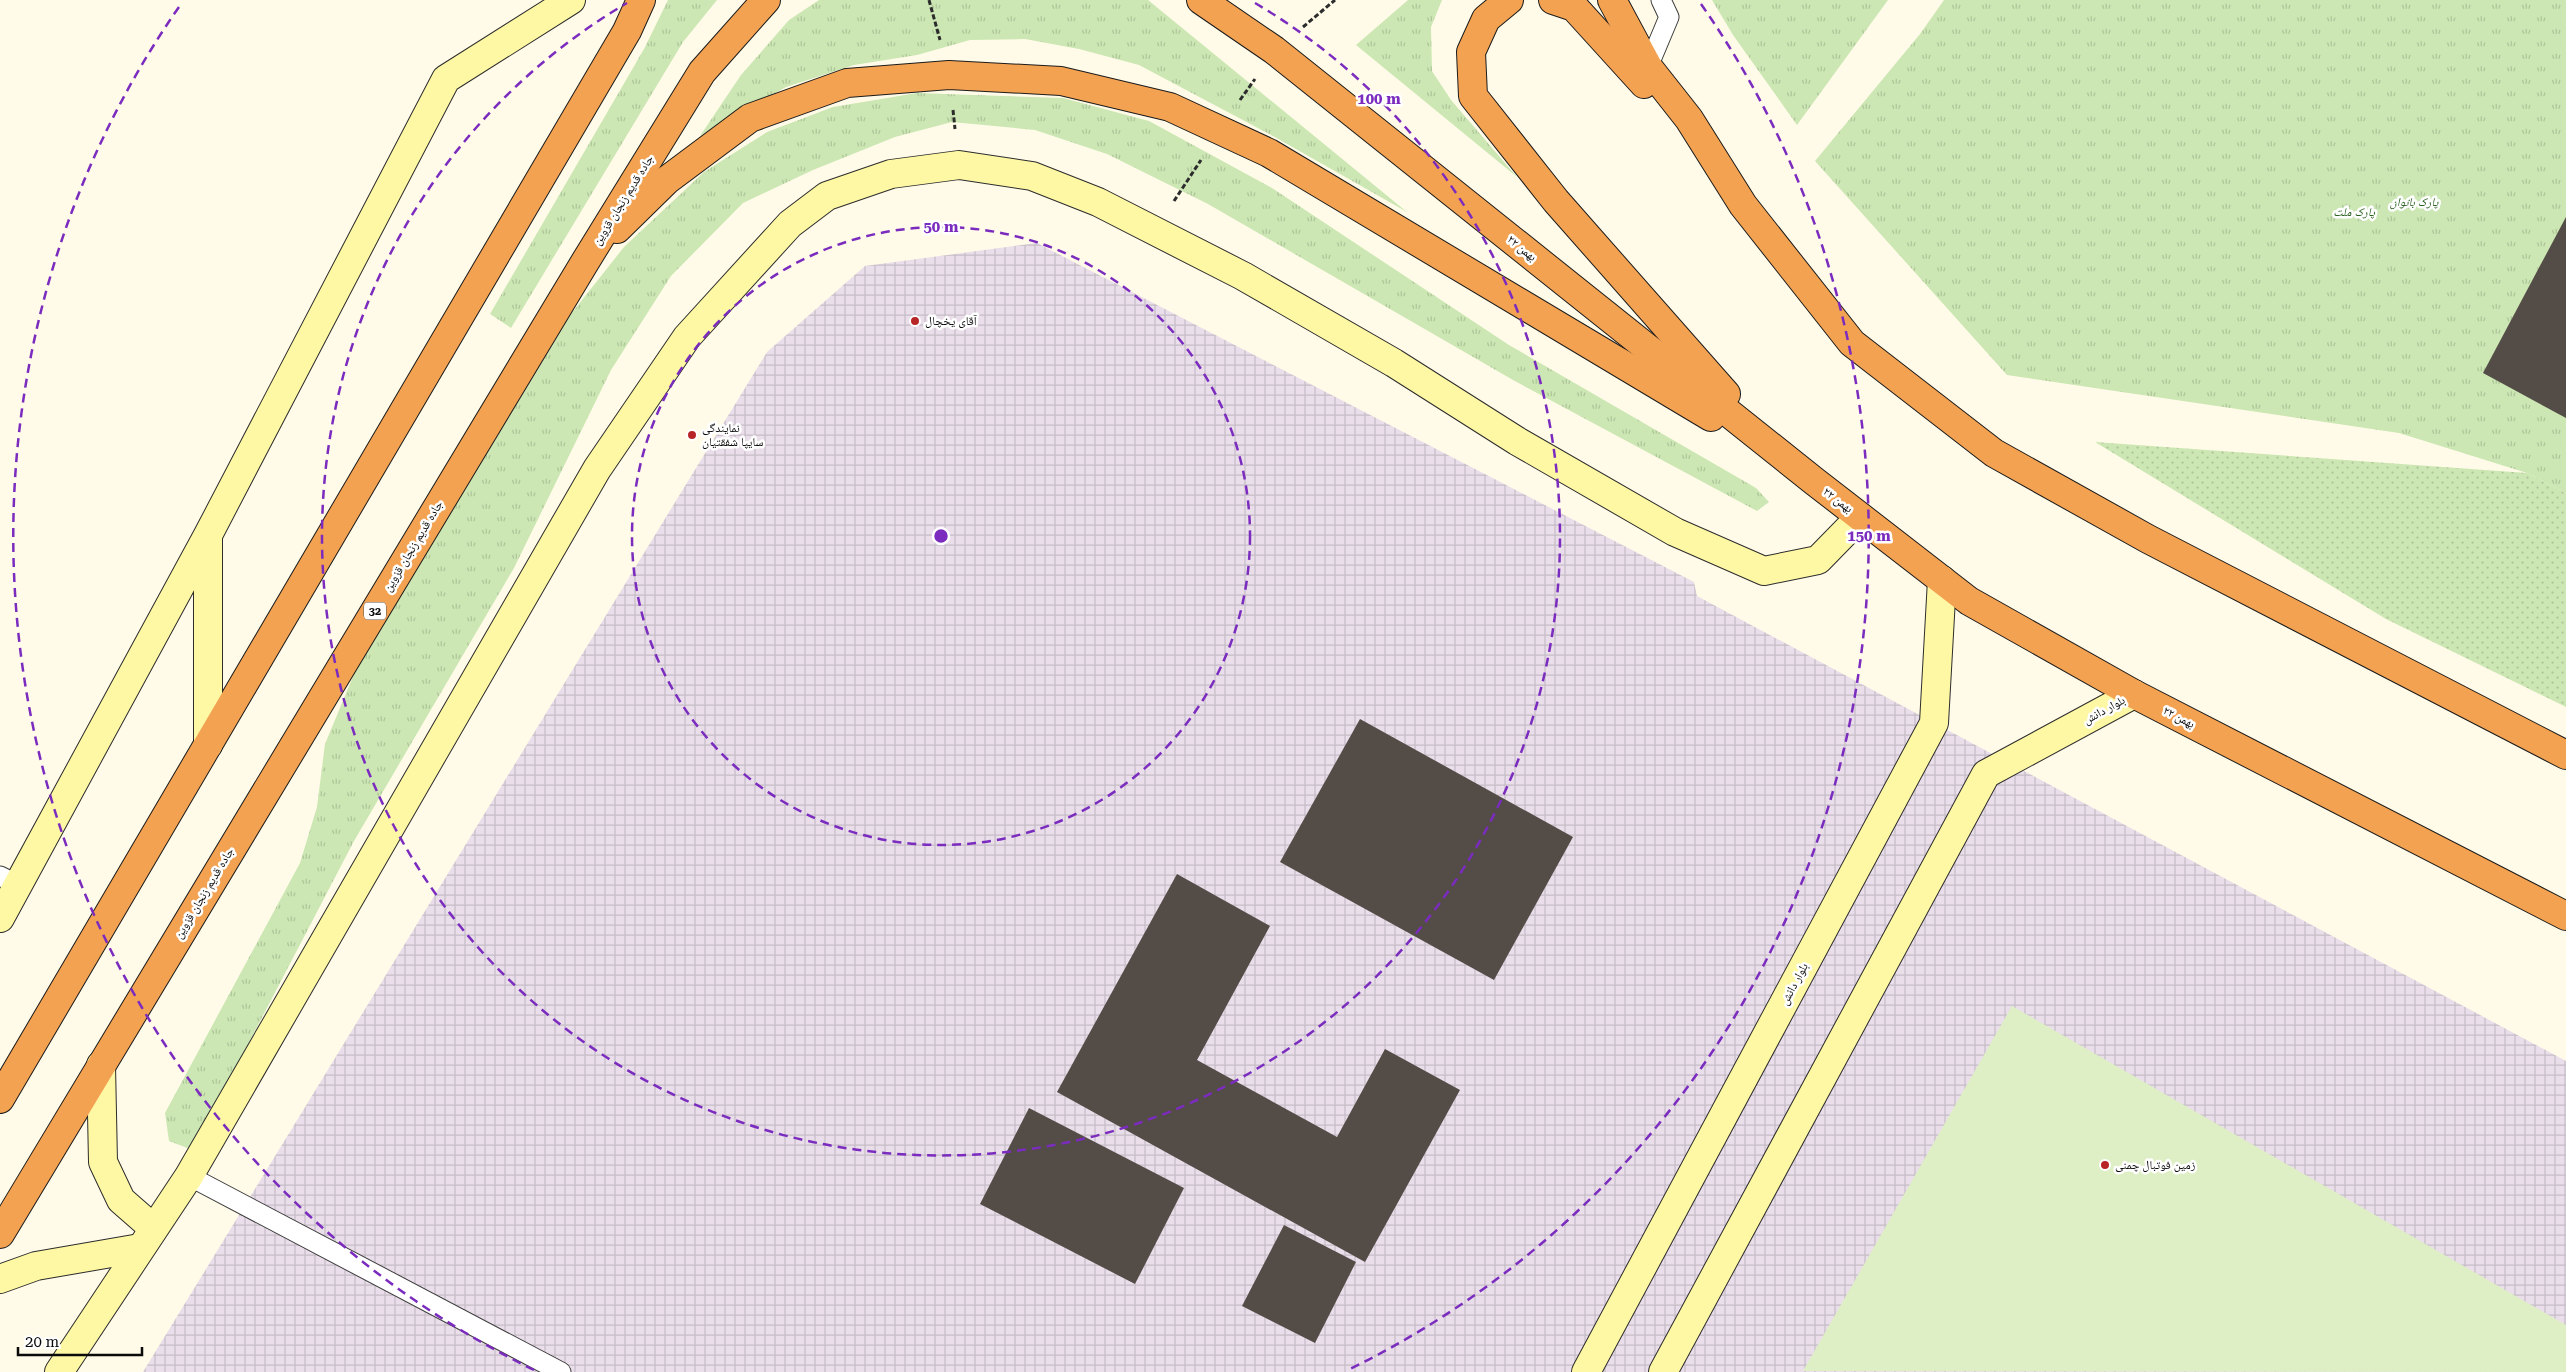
<svg xmlns="http://www.w3.org/2000/svg" width="2566" height="1372" viewBox="0 0 2566 1372" font-family="'Roboto Serif','Noto Naskh Arabic',serif">
<style>
.industrial{fill:url(#industrial-grid)}
.grass{fill:url(#grass-tufts)}
.garden{fill:url(#garden-dots)}
.pitch{fill:#dfefc5}
.building{fill:#534c47}
.lines{fill:none;stroke-linecap:round;stroke-linejoin:round}
.lane-casing{stroke:#3d3d3d;stroke-width:21}
.secondary-casing{stroke:#2c2c2c;stroke-width:30}
.highway-casing{stroke:#1b1b1b;stroke-width:30}
.path{stroke:#2c2c2c;stroke-width:3;stroke-dasharray:5 2.5;stroke-linecap:butt}
.lane{stroke:#fff;stroke-width:19}
.secondary{stroke:#fef8a4;stroke-width:28}
.highway{stroke:#f3a252;stroke-width:28}
.ring{fill:none;stroke:#7b2cbf;stroke-width:2.5;stroke-dasharray:9 6}
.poi-dot{fill:#b72527;stroke:#fff;stroke-width:2}
.labels{text-anchor:middle;stroke-width:5;stroke-linejoin:round;paint-order:stroke}
.shield{fill:#fff;stroke:#545454;stroke-width:1}
.shield-label{font-size:11px;font-weight:bold;fill:#0a0a0a}
.street-label{font-size:12px;fill:#0a0a0a;stroke:#fff}
.park-label{font-size:12px;font-style:italic;fill:#28601d;stroke:#fff}
.poi-label{font-size:12px;fill:#0a0a0a;stroke:#fff;text-anchor:start}
.centre{fill:#7b2cbf;stroke:#fff;stroke-width:2.5}
.ring-label{font-size:15px;text-anchor:middle;font-weight:bold;fill:#7b2cbf;stroke:#fff;stroke-width:5;stroke-linejoin:round;paint-order:stroke}
</style>
<defs>
<pattern id="industrial-grid" width="8" height="8" patternUnits="userSpaceOnUse" patternTransform="scale(1.25)"><rect width="8" height="8" fill="#e9deea"/><path d="M0 4h8M4 0v8" fill="none" stroke="#c6bdc7"/></pattern>
<pattern id="grass-tufts" width="24" height="20" patternUnits="userSpaceOnUse" patternTransform="scale(1.25)"><rect width="24" height="20" fill="#cce7b3"/><path d="M3 7l-1-3M5 7V3M7 7l1-3M15 17l-1-3M17 17v-4M19 17l1-3" fill="none" stroke="#aec599"/></pattern>
<pattern id="garden-dots" width="8" height="8" patternUnits="userSpaceOnUse" patternTransform="scale(1.25)"><rect width="8" height="8" fill="#cce7b3"/><path d="M2 2h.1M6 6h.1" fill="none" stroke="#aec599" stroke-width="1.8" stroke-linecap="round"/></pattern>
</defs>
<rect width="100%" height="100%" fill="#fffbe8"/>
<polygon class="industrial" points="1037,243 1694,582 1697,596 2566,1061 2566,1372 143,1372 767,352 865,266"/>
<g class="grass">
<polygon points="668,0 717,0 683,42 511,328 490,314 644,49"/>
<polygon points="819,0 1148,0 1407,212 1273,136 1139,65 1079,49 1025,39 970,40 917,55 854,65 786,87 700,136 741,75 789,20"/>
<polygon points="1408,0 1442,0 1431,27 1432,71 1451,100 1517,177 1356,45"/>
<polygon points="1712,0 1888,0 1797,125 1733,35"/>
<polygon points="1944,0 2566,0 2566,493 2527,473 2399,433 2007,375 1815,161 1920,34"/>
<polygon points="917,93 1063,98 1149,121 1272,188 1509,345 1756,488 1769,502 1757,511 1513,380 1208,204 1107,154 1035,130 952,122 895,137 813,170 743,203 671,276 611,370 514,568 354,841 208,1121 190,1149 169,1141 165,1113 300,863 317,807 325,744 354,674 571,314 624,247 704,172 767,132 833,107"/>
</g>
<polygon class="garden" points="2095,442 2527,473 2566,493 2566,707 2386,619"/>
<polygon class="pitch" points="2012,1006 2566,1325 2566,1372 1803,1371"/>
<g class="building">
<polygon points="2566,217 2566,418 2483,373"/>
<polygon points="1360,719 1573,837 1494,980 1280,862"/>
<polygon points="1177,874 1270,926 1197,1060 1337,1137 1385,1049 1460,1090 1365,1262 1057,1092"/>
<polygon points="1029,1108 1184,1188 1135,1284 980,1204"/>
<polygon points="1284,1225 1356,1262 1315,1343 1242,1306"/>
</g>
<g class="lines">
<g class="lane-casing">
<g id="lane">
<polyline points="1648,67 1669,17 1661,0"/>
<polyline points="0,876 18,885"/>
<polyline points="189,1176 561,1372"/>
</g>
</g>
<g class="secondary-casing">
<g id="secondary">
<polyline points="208,539 208,745"/>
<polyline points="0,918 208,535 446,79 571,0"/>
<polyline points="101,1065 103,1162 121,1200 153,1228"/>
<polyline points="0,1279 36,1266 140,1248"/>
<polyline points="59,1372 189,1176 597,469 687,337 790,224 827,196 891,174 959,165 1032,176 1098,202 1243,276 1394,363 1517,441 1675,532 1764,571 1818,560 1860,517"/>
<polyline points="1586,1372 1934,723 1942,580"/>
<polyline points="1663,1372 1986,774 2134,694"/>
</g>
</g>
<g class="highway-casing">
<g id="highway">
<polyline points="1201,0 1274,50 1814,481 1969,601 2134,694 2566,916"/>
<polyline points="1509,0 1486,19 1471,52 1473,96 1556,201 1726,394"/>
<polyline points="1553,0 1574,7 1644,84"/>
<polyline points="1612,0 1648,67 1689,119 1743,205 1852,343 1994,453 2148,539 2566,755"/>
<polyline points="617,229 667,180 750,118 847,83 949,75 1061,81 1170,107 1269,153 1711,417"/>
<polyline points="0,1099 627,31 641,0"/>
<polyline points="0,1234 585,262 702,72 766,0"/>
</g>
</g>
<g class="path">
<polyline points="929,0 940,40"/>
<polyline points="1303,27 1335,0"/>
<polyline points="1240,100 1255,79"/>
<polyline points="953,110 955,129"/>
<polyline points="1174,201 1201,160"/>
</g>
<use href="#lane" class="lane"/>
<use href="#secondary" class="secondary"/>
<use href="#highway" class="highway"/>
</g>
<g class="ring">
<circle cx="941" cy="536" r="309"/>
<path d="M1255 3A619 619 0 1 1 627 3"/>
<path d="M534 1370A928 928 0 0 1 181 4M1701 4A928 928 0 0 1 1348 1370"/>
</g>
<g class="poi-dot">
<circle cx="915" cy="321" r="5"/>
<circle cx="692" cy="435" r="5"/>
<circle cx="2105" cy="1165" r="5"/>
</g>
<g class="labels">
<rect class="shield" x="364" y="602.5" width="22" height="17" rx="4"/>
<g class="shield-label">
<text x="375" y="615">32</text>
</g>
<g class="street-label">
<text transform="translate(623 200) rotate(-58)" y="4">جاده قدیم زنجان قزوین</text>
<text transform="translate(1522 248) rotate(39)" y="4">۲۲ بهمن</text>
<text transform="translate(1838 500) rotate(37)" y="4">۲۲ بهمن</text>
<text transform="translate(413 546) rotate(-59)" y="4">جاده قدیم زنجان قزوین</text>
<text transform="translate(2104 710) rotate(-29)" y="4">بلوار دانش</text>
<text transform="translate(2179 717) rotate(27)" y="4">۲۲ بهمن</text>
<text transform="translate(204 893) rotate(-59)" y="4">جاده قدیم زنجان قزوین</text>
<text transform="translate(1794 984) rotate(-62)" y="4">بلوار دانش</text>
</g>
<g class="park-label">
<text x="2414" y="206">پارک بانوان</text>
<text x="2354" y="216">پارک ملت</text>
</g>
<g class="poi-label">
<text x="925" y="325">آقای یخچال</text>
<text x="702" y="432">نمایندگی<tspan x="702" dy="14">سایپا شفقتیان</tspan></text>
<text x="2115" y="1169">زمین فوتبال چمنی</text>
</g>
</g>
<circle cx="941" cy="536" r="8" class="centre"/>
<g class="ring-label">
<text x="1379" y="104">100 m</text>
<text x="941" y="232">50 m</text>
<text x="1869" y="541">150 m</text>
</g>
<path d="M18 1347v8h124v-8" fill="none" stroke="#0a0a0a" stroke-width="2.5"/>
<text x="25" y="1347" font-size="15" fill="#0a0a0a" stroke="#ffffff" stroke-width="4" paint-order="stroke">20 m</text>
</svg>
